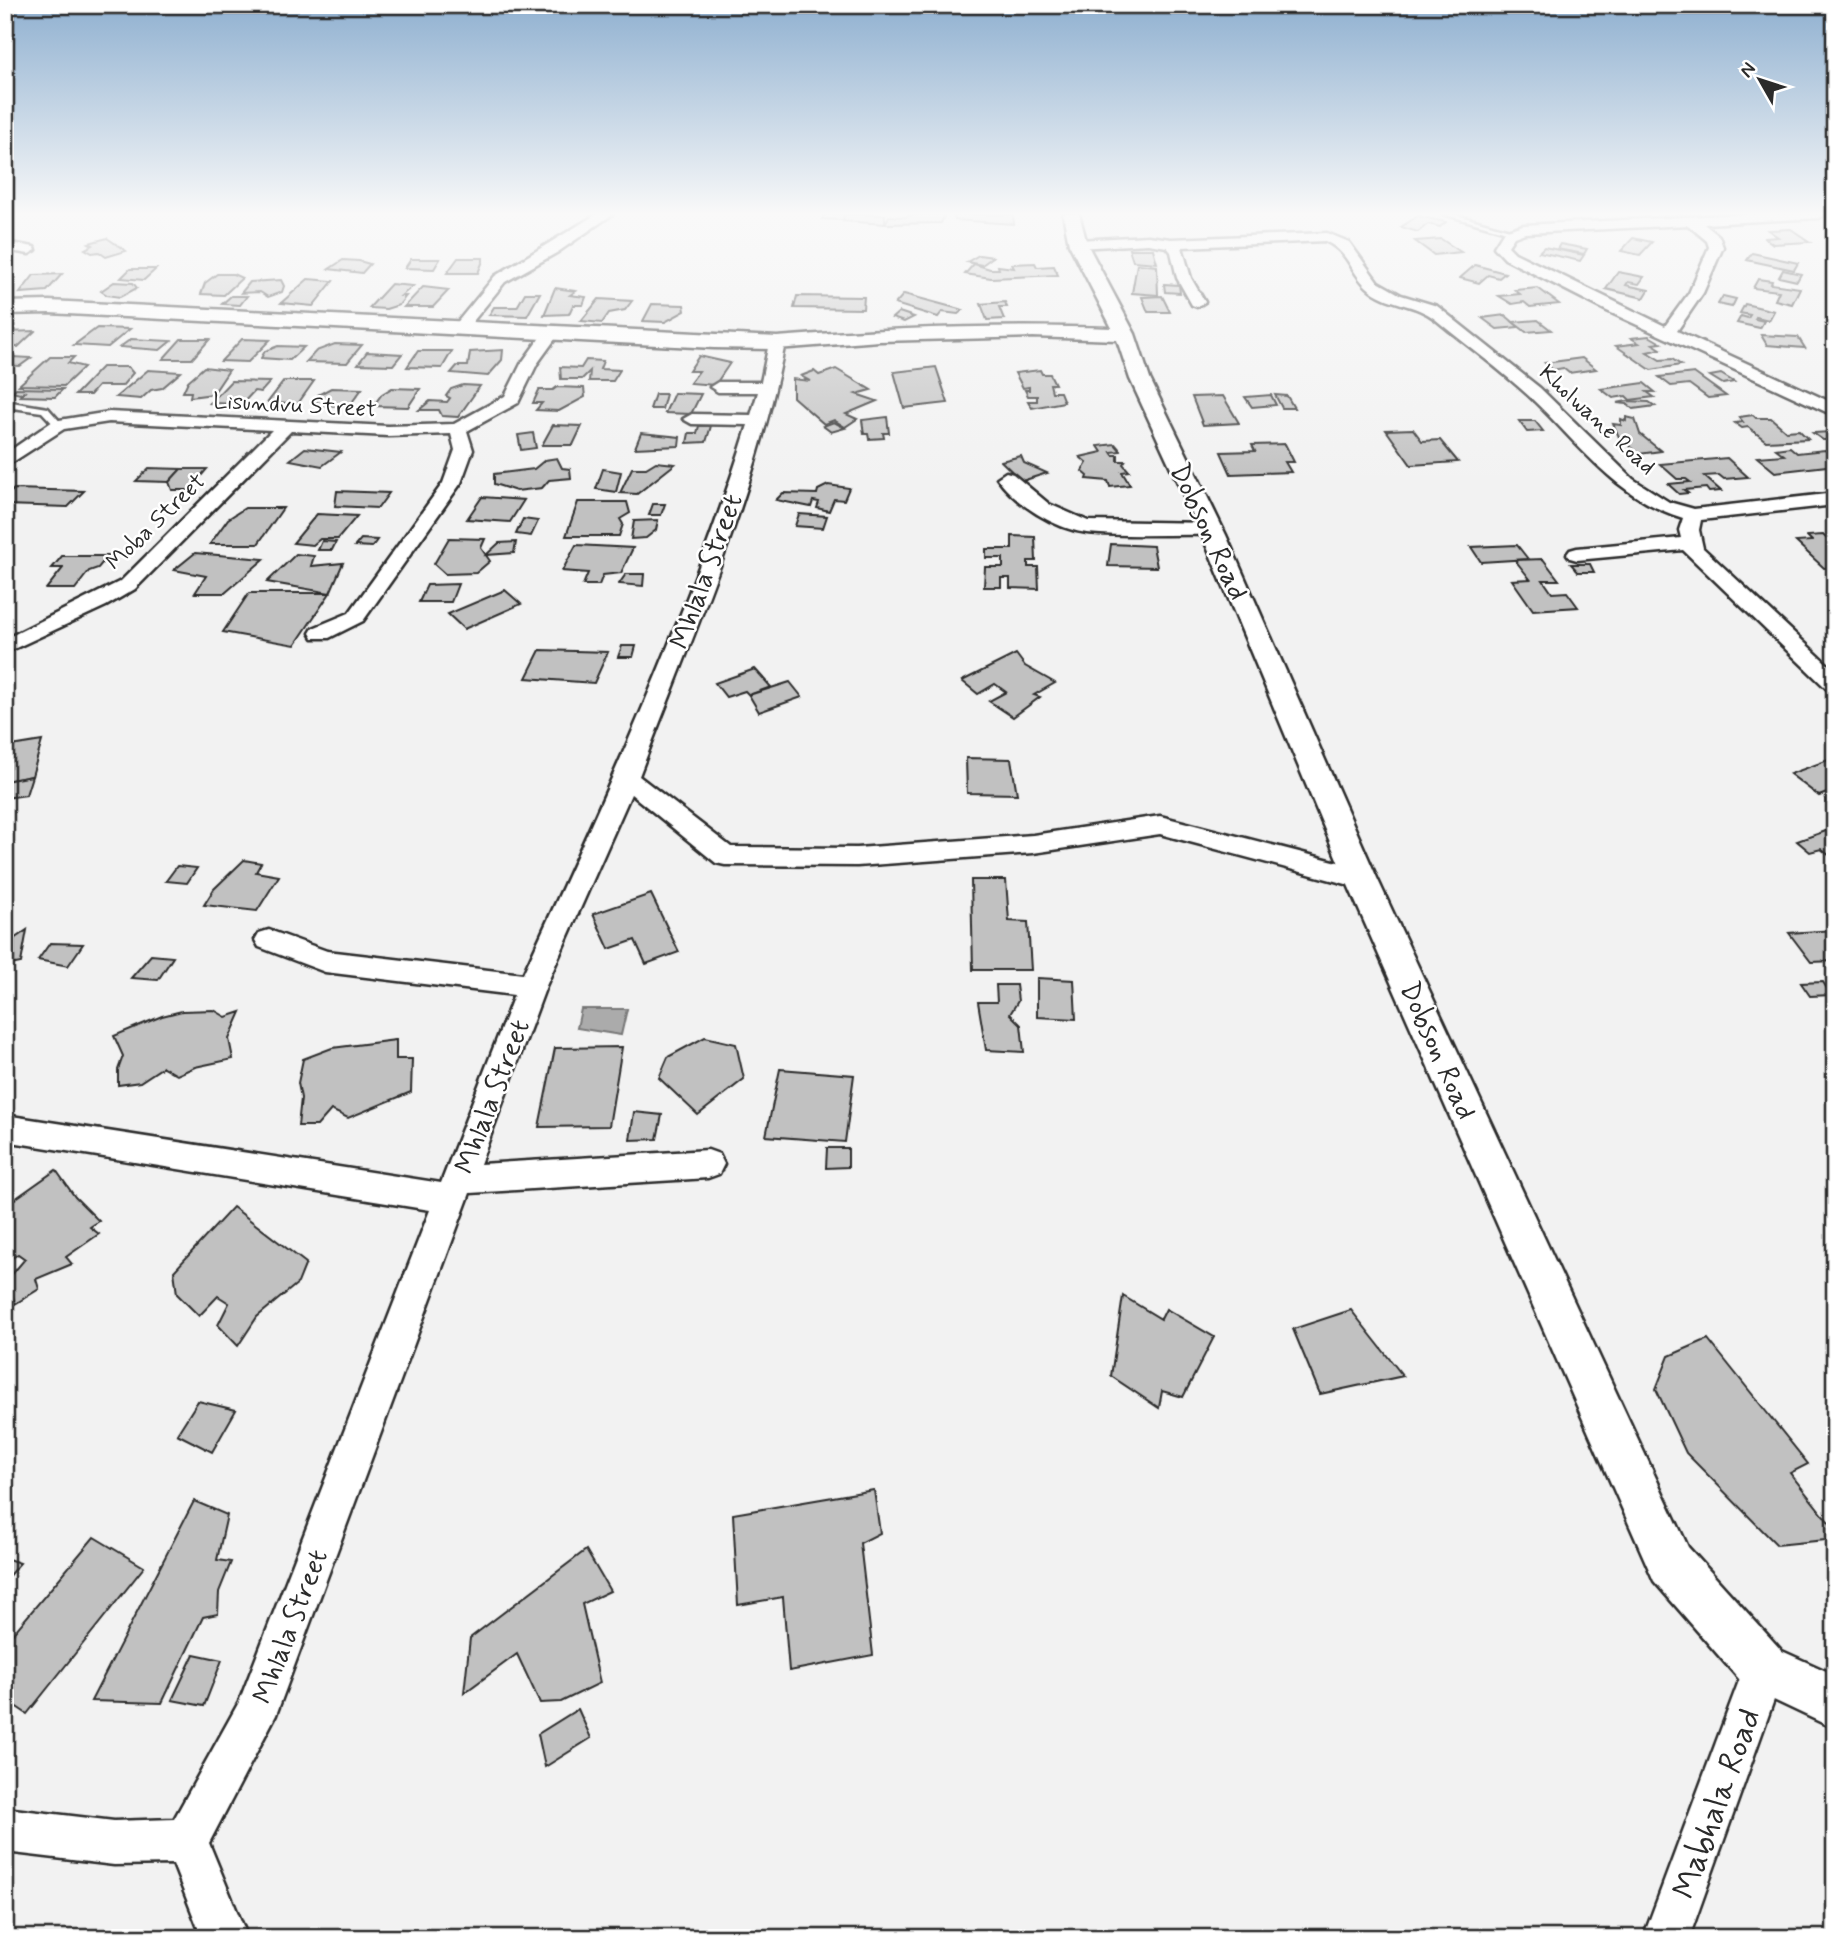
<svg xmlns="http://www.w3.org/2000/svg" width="1840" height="1943" viewBox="0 0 1840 1943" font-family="Mynerve,sans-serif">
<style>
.water{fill:#ababab;stroke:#787878;stroke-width:2}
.building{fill:#c1c1c1;stroke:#2b2b2b;stroke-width:2}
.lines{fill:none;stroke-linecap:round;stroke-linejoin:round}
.service-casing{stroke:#2b2b2b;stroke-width:5}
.minor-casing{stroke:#2b2b2b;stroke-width:5}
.tertiary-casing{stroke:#2b2b2b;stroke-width:5}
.service{fill:#fff;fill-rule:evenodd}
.minor{fill:#fff;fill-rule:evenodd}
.tertiary{fill:#fff;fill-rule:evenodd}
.labels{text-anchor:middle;stroke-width:5;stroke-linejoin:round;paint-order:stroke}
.far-street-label{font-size:23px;fill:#2b2b2b;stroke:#fff}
.street-label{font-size:28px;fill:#2b2b2b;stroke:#fff}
.near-street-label{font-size:33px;fill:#2b2b2b;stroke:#fff}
</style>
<rect width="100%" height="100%" fill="#f2f2f2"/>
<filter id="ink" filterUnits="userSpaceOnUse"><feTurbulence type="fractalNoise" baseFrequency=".0143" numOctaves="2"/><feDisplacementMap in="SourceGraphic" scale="14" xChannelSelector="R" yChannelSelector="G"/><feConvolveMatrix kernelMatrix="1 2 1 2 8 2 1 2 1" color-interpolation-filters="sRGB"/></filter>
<g filter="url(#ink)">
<polygon class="water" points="581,1009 627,1009 621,1035 577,1028"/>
<g class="building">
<polygon points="825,214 845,214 843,220 822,219"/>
<polygon points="845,214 885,215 885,224 843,221"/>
<polygon points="918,214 945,214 941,223 885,224 889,216 905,217"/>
<polygon points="953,214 1013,215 1014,224 955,220"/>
<polygon points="1418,216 1446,222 1440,227 1428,224 1418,232 1401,227"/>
<polygon points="1791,229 1810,242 1773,244 1765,238 1778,237 1768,230"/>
<polygon points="107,238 126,251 106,257 99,252 92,253 85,249 93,245 89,243"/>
<polygon points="1633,238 1652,242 1640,255 1621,251"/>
<polygon points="1441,239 1461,252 1434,255 1415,241"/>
<polygon points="1560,244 1587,249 1584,254 1557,249"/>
<polygon points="1544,247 1584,255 1580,261 1539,252"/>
<polygon points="1129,249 1153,249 1157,263 1133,261"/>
<polygon points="1752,253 1798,263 1794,270 1747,260"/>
<polygon points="979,255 993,257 982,265 967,262"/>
<polygon points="458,258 483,258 483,261 478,273 447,273"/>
<polygon points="411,259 440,259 434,269 405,268"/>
<polygon points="343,260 359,261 370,264 362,273 329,269"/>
<polygon points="1035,263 1037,267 1054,266 1058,275 991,278 965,274 974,264 990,269 999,269 998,266 1014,268 1012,264"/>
<polygon points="1137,264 1157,266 1158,295 1132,293"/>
<polygon points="1475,265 1505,273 1499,278 1488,275 1479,283 1460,278"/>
<polygon points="130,269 156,269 144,280 121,278"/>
<polygon points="1783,270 1801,274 1797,281 1779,277"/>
<polygon points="1618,272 1644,277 1639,284 1628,282 1626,285 1649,290 1644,298 1606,289"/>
<polygon points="62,274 47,291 20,293 34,275"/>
<polygon points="217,274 233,274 242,278 224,295 201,294 205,283"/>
<polygon points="308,279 333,281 313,306 281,303"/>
<polygon points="1758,279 1772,281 1771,284 1800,288 1792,304 1775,300 1779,291 1753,288"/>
<polygon points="281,280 284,286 282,292 268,297 260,292 241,293 250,282"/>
<polygon points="114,282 133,283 137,288 120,297 107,295 101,291"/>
<polygon points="391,284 413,286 401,296 406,296 399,305 386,309 369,308"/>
<polygon points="1164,284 1179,285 1180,293 1165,292"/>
<polygon points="423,287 449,290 433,307 404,307"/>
<polygon points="555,288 576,291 570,295 586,297 583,305 573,305 569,314 544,315"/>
<polygon points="1538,288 1559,304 1530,307 1524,302 1512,304 1499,296 1520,294 1515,290"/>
<polygon points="525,293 540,293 527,316 489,315 494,307 517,307"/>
<polygon points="904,294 963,310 958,314 942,312 938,317 895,304"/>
<polygon points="231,296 247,296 240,305 222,304"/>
<polygon points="797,296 864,297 863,309 794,308"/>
<polygon points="1162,296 1170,312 1148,312 1142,297"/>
<polygon points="1723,296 1736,299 1732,307 1718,304"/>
<polygon points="599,299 632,301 625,310 609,313 602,323 581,321"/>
<polygon points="1005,302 1007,307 999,307 1004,319 987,320 981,304"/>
<polygon points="652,304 684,305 685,311 665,322 643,321"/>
<polygon points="1745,304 1774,311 1769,320 1756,317 1755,319 1764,321 1760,328 1737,323 1741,316 1748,318 1750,315 1740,313"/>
<polygon points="899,312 914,317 904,322 892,318"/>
<polygon points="1505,315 1519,327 1497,329 1482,318"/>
<polygon points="1538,320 1551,330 1526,332 1513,322"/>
<polygon points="97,328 130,329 108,347 74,345"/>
<polygon points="35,331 18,347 5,347 5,332"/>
<polygon points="1761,335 1798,337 1805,348 1767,345"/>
<polygon points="1649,336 1661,343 1653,344 1661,349 1647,352 1660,360 1672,359 1681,365 1651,370 1616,346 1639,343 1631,338"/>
<polygon points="131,339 171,341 160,350 120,347"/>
<polygon points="181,339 210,339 192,359 163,359"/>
<polygon points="242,339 270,340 248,362 221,361"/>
<polygon points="335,344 362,345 347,363 306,362 316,351"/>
<polygon points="278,346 304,347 290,360 261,358 265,351"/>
<polygon points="503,350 502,360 488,376 451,373 457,366 468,366 470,352"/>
<polygon points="418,351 452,351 442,368 407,367"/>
<polygon points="367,352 402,354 393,365 358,364"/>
<polygon points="699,356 730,363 715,385 690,383 699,371 689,371"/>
<polygon points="13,357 31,358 20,366 5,365"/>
<polygon points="50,357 74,357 68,363 84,367 64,386 19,385"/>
<polygon points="1582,358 1596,369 1569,373 1563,368 1553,370 1545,363"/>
<polygon points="586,360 603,361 600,369 620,370 613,381 589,381 590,371 582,379 561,379 560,367 581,368"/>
<polygon points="102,367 128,367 133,373 122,386 98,386 90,395 75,395"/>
<polygon points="204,367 229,370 213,394 190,397 191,392 183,392 188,381"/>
<polygon points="936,367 948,403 904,408 894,372"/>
<polygon points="836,369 871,390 856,394 877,401 846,414 857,419 845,427 834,420 824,424 793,397 793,379 810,381 801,376 814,371 819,375"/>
<polygon points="148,370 181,372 162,388 151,390 141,399 116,397"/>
<polygon points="1040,370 1042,374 1050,374 1055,384 1050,384 1052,392 1060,392 1064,402 1032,408 1028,401 1037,401 1037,396 1028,396 1025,390 1029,390 1029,387 1023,388 1015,373"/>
<polygon points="1694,373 1726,396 1708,398 1689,384 1671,386 1659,377"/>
<polygon points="1721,374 1734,382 1723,384 1710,376"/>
<polygon points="231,381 270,382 261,392 254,391 242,404 210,403"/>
<polygon points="284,381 314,381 297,405 268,402"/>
<polygon points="1644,383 1655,392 1647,392 1654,397 1630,400 1626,396 1613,398 1601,389"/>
<polygon points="463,385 480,386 458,417 442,416 439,410 419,410 430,401 447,402 450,398 446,396 451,389"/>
<polygon points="557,387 584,388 585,397 559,411 536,410 542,403 533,403 539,390 553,390"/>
<polygon points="16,388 63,389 55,397 20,396 26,391 20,394 12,392"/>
<polygon points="331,388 362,389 349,406 316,405 318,395"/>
<polygon points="392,388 420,389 408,407 373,406 382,394"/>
<polygon points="674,393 701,394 691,414 665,413"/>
<polygon points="655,394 666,394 662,409 650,409"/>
<polygon points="1271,395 1276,405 1252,407 1245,397"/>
<polygon points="1275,395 1287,396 1294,408 1282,408"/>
<polygon points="1223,396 1239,423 1203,425 1192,397"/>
<polygon points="1627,401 1649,402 1655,406 1633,409 1627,404 1617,403"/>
<polygon points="1753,415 1756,418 1771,418 1786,431 1799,430 1808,439 1766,441 1748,427 1742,428 1735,423 1743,422 1739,417"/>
<polygon points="887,417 889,433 883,433 884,438 869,439 868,434 864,434 862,420"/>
<polygon points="1626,417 1635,419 1640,434 1661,451 1639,454 1619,437 1613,424 1621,425 1621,419 1626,421"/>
<polygon points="1519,421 1535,421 1543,431 1527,432"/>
<polygon points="834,422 845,428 831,432 823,426"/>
<polygon points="553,425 582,426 573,445 542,445"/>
<polygon points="699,426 711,426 706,442 687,443 689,433 697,433"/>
<polygon points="1413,429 1422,441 1440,440 1458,462 1411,465 1386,430"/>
<polygon points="1830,432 1835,440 1823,440 1813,433"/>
<polygon points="533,433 536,448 521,450 518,435"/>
<polygon points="641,433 680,437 679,446 635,448"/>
<polygon points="1115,444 1121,451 1111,452 1113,455 1118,455 1118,461 1125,461 1123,464 1129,471 1122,472 1130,485 1110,487 1108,481 1087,479 1088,476 1082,471 1087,463 1080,457 1102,452 1098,446"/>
<polygon points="1285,444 1294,462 1285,462 1291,472 1231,474 1221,452 1255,451 1252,445"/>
<polygon points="1790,447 1797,453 1825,450 1835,457 1835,465 1775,472 1757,457 1784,455 1776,449"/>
<polygon points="305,448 341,452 322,466 290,460"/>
<polygon points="1021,456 1024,463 1047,473 1022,481 1001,461"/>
<polygon points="557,458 562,468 570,469 571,478 549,480 542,488 516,491 494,484 494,474 534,469 545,460"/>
<polygon points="1727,458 1748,477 1724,479 1719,475 1704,476 1721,491 1709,492 1706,488 1684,490 1688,493 1679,494 1668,484 1690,482 1686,479 1677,479 1660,464"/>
<polygon points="656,462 675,464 637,494 620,493 632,468 646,468"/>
<polygon points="149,468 181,469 169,482 136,481"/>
<polygon points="181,469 207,469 189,490 172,490 169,482"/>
<polygon points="603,469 621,472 616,492 596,489"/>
<polygon points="828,485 849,488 844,500 834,499 829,511 817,508 819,502 813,501 811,507 776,500 783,493 817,494 818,490"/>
<polygon points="14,489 84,491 68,507 5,505 5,498"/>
<polygon points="337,491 389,493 378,508 335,506"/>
<polygon points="482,497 524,500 510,522 467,519"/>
<polygon points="578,502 627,502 630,513 620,519 623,524 619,536 566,536"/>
<polygon points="653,504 665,504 661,515 649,515"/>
<polygon points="245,508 283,508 258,544 210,544 228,519"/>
<polygon points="317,514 357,516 338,539 320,539 313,545 293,543"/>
<polygon points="799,514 827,516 823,528 795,526"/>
<polygon points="523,519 538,521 531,536 516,534"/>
<polygon points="658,520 656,530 646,538 631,539 634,521"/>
<polygon points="1823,535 1828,540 1835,539 1835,567 1824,568 1796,542 1812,541 1807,536"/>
<polygon points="1012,536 1035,537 1036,561 1028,561 1028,567 1038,567 1039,589 1010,588 1010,578 1001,578 1001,587 984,587 985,567 1003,567 1003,558 986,558 986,549 1012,549"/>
<polygon points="449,538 485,539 481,548 490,561 476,573 445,574 434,564"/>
<polygon points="361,539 377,540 372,547 355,546"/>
<polygon points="322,541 336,542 332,550 318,550"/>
<polygon points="516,542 514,553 486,555 499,543"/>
<polygon points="1111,544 1153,546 1157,567 1108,566"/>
<polygon points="576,545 633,548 621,573 603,575 599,585 583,585 588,573 562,571"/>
<polygon points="1517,545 1528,559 1481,562 1471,547"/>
<polygon points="195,553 264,559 225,593 195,593 206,576 174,570"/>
<polygon points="296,554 314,556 311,566 343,563 330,593 267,582"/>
<polygon points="62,556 108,556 98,568 89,571 75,589 46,589 63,568 52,568"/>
<polygon points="1543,559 1559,580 1543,580 1552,593 1567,592 1578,607 1533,610 1512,580 1530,579 1515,560"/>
<polygon points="1571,564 1590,564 1594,572 1578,572"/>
<polygon points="626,574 644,574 643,586 619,584"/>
<polygon points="458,584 451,602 419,602 427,585"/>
<polygon points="505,590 521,604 464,629 448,614"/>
<polygon points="249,593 330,593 295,645 223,632"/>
<polygon points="622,646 636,646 633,657 618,657"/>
<polygon points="540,650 608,652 594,683 526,678"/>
<polygon points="1016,654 1025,666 1055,683 1034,695 1040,697 1013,717 989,701 1006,692 995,684 978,694 962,681"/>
<polygon points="755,669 771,687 749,695 745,691 726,697 715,683"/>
<polygon points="790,682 802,697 759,712 749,695"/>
<polygon points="42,741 32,776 5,781 5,747"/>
<polygon points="966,758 1011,759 1017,794 967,793"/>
<polygon points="1828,760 1835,765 1835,790 1819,796 1790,774"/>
<polygon points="32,776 26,795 5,798 5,781"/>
<polygon points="1829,830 1835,835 1835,860 1821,849 1810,852 1797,841"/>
<polygon points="244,860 261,863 256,872 279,876 257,911 204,905 214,889"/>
<polygon points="177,866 197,868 187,883 166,881"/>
<polygon points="971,880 1006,880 1009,921 1028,922 1031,970 973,970"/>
<polygon points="651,894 679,952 646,964 635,940 609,949 593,914"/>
<polygon points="27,930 21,963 5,966 5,945"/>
<polygon points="1835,930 1835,961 1811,962 1789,933"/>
<polygon points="50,943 83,944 68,966 38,960"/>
<polygon points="151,955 173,957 158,980 131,978"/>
<polygon points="1037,978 1074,980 1076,1019 1037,1017"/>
<polygon points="1823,982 1831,995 1810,996 1801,983"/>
<polygon points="996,985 1016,985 1018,1001 1010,1014 1021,1025 1024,1052 986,1050 978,1002 997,1002"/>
<polygon points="214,1010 226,1017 241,1012 229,1039 233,1059 195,1067 177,1075 163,1067 140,1082 118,1085 118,1070 123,1056 114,1036 162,1016 182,1011"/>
<polygon points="705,1037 736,1044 744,1079 698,1115 659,1078 668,1057"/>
<polygon points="396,1040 396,1059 412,1059 411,1092 348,1118 331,1110 317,1126 298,1126 301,1098 298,1083 303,1059 332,1048"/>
<polygon points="622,1047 609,1126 539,1127 555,1048"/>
<polygon points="780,1069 854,1075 845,1142 766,1136"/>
<polygon points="634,1112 662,1115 657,1139 630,1140"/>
<polygon points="827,1148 848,1148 848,1167 826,1168"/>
<polygon points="56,1170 75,1197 99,1221 90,1227 99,1234 66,1257 72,1264 36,1279 39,1289 15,1304 8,1279 25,1259 18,1254 5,1263 5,1206"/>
<polygon points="233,1207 306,1263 298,1283 257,1317 238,1346 218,1325 229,1303 218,1296 199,1316 177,1294 174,1271"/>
<polygon points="1123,1296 1161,1319 1166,1309 1214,1337 1183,1397 1162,1391 1159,1408 1111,1376"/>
<polygon points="1351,1310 1403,1376 1320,1394 1293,1329"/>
<polygon points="1708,1339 1808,1464 1790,1473 1835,1530 1835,1539 1777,1545 1686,1453 1656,1389 1669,1356"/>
<polygon points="198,1401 236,1410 212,1452 177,1434"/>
<polygon points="874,1490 880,1533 860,1543 873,1655 789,1671 783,1597 738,1605 733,1514"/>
<polygon points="194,1501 227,1515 217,1560 231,1562 219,1592 218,1614 203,1617 162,1703 91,1701"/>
<polygon points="94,1537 144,1567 27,1714 5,1699 5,1643"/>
<polygon points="586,1550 610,1591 582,1604 600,1683 561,1702 540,1703 517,1654 464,1693 470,1638"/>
<polygon points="5,1558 20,1563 5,1580"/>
<polygon points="194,1654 222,1660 204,1706 172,1700"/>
<polygon points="578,1709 591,1738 545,1767 538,1734"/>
</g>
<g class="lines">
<g class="service-casing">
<g id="service">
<polygon points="1443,214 1453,214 1517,232 1514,234"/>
<polygon points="5,401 48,408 63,425 56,427 42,412 5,407"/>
</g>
</g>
<g class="minor-casing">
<g id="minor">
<polygon points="597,214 613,214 558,252 505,282 465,331 455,331 452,328 455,325 495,276"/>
<path d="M1745,214H1826L1819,218L1704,224L1719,236L1723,247L1703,293L1677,331L1835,404V416L1607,311L1505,259L1494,247L1504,231L1523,225ZM1688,225L1707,241L1709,247L1689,293L1665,326L1515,253L1508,246L1514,237L1525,233Z"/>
<path d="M1327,233L1349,242L1378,282L1401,295L1437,306L1540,388L1633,479L1669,502L1694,509L1835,493V505L1701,520L1699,530L1703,548L1835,671V691L1827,689L1683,550L1577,560L1570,558L1567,554L1570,550L1577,548L1681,538L1679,530L1683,518C1615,498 1579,443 1530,397C1500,369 1466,345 1435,319C1415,303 1386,305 1367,287C1349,270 1350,253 1325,241L1182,247L1191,278L1205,302L1197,307L1192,305L1177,278L1171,252L1167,247L1148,244L1078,248L1071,244L1078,240L1148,236L1171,239Z"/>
<polygon points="5,242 34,247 36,250 29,254 5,250"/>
<polygon points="550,330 558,335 537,364 518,403 467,431 473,450 461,483 363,621 329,638 313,638 310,633 313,628 349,613 443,483 455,450 451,434 388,436 291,431 135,589 106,606 5,653 5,639 121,581 272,430 109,422 64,429 5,467 5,454 53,421 109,412 388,426 454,424 505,396 521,364 544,332"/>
<path d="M777,338L785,343C756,493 693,634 639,776L731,847L857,848L1033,835L1160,816L1361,868L1370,871L1374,878L1370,885L1361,888L1160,834L1033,853L857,866L725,865L716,863L631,794L546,986L480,1164L708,1150L719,1154L724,1164L719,1174L708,1178L470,1193L276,1715L209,1843L248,1938H202L173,1864L114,1865L5,1852V1808L114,1821L174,1819L239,1702L430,1210L5,1141V1115L441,1183L514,995L325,972L259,947L255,940L259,933L269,930L327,951L523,974C606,794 689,614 748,425L692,424L683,419L692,414L751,415L758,392H718L710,387L718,382H761L769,343Z"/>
<path d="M1006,472L1013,474L1049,504L1088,521L1211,523L1221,529L1211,535C1170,534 1128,537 1087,533C1055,529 1015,504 997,478Z"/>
<polygon points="1764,1648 1779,1654 1785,1669 1689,1938 1643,1938 1749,1654"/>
</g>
</g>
<g class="tertiary-casing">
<path id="tertiary" d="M1063,214H1079L1087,244L1135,334L1150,379L1226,535L1377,878L1688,1547L1782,1651L1835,1675V1729L1746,1687L1654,1581L1345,878L1202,535L1130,379L1117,340L1033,337L879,341L777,349L714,348L49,313L5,314V302L49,301L777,337C889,328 1000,324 1112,328L1069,244Z"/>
</g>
<use href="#service" class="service"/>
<use href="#minor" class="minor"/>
<use href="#tertiary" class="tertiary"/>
</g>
</g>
<linearGradient id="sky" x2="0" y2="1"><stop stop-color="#8fb0d0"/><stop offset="0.44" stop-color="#f9f9f9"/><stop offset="1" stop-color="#f9f9f9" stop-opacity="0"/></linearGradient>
<rect width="1840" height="486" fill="url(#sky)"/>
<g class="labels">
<g class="far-street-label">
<text transform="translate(295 404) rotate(3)" y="8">Lisundvu Street</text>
<text transform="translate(1598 419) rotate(43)" y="8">Kholwane Road</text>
<text transform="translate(155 521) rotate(-44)" y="8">Moba Street</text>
</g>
<g class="street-label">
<text transform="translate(1210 531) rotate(65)" y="10">Dobson Road</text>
<text transform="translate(705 571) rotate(-70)" y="10">Mhlala Street</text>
<text transform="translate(1439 1050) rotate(66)" y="10">Dobson Road</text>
<text transform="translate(491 1096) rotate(-69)" y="10">Mhlala Street</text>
<text transform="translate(289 1626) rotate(-69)" y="10">Mhlala Street</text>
</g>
<g class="near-street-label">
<text transform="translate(1715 1803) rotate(-70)" y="12">Mabhala Road</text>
</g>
</g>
<rect width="1840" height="1943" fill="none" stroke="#fff" stroke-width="28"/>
<rect x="14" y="14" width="1812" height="1915" fill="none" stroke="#2b2b2b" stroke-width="2.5" filter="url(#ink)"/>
<g transform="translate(1760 80) rotate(309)" stroke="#ffffff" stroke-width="5" paint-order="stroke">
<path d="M0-5L12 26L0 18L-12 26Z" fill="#2b2b2b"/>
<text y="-10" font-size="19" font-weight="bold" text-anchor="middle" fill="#2b2b2b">N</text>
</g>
</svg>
